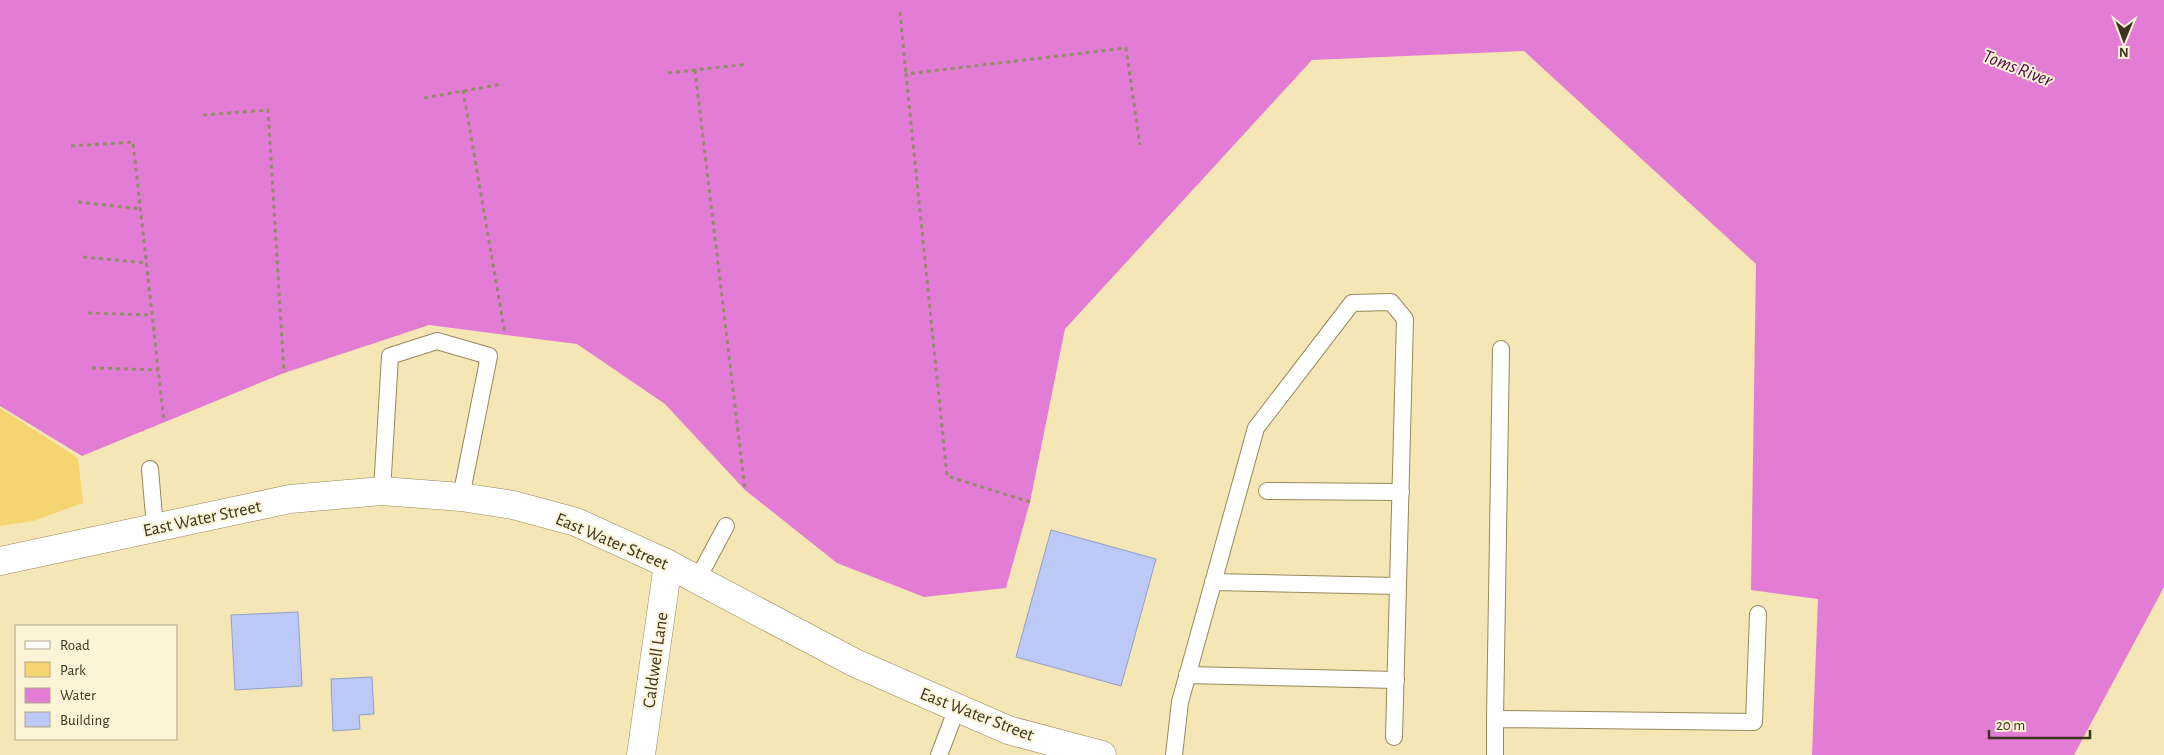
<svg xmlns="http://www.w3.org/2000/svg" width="2164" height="755" viewBox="0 0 2164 755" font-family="'Alegreya Sans',sans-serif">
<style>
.green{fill:#f4d570}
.water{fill:#e37cd5}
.building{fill:#bcc9f7;stroke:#929eca}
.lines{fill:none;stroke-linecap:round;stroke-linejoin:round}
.service-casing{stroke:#98895b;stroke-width:18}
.minor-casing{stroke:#98895b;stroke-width:29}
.tertiary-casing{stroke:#98895b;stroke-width:29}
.path{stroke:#958a69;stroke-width:3;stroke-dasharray:4 4;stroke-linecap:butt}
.service{stroke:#fff;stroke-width:16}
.minor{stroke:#fff;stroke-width:28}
.tertiary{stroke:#fff;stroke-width:28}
.labels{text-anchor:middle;stroke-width:4;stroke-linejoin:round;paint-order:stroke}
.street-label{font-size:18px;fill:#3a3421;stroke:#fdf3d6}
.water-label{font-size:19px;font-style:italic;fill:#4a0945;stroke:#fdf3d6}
</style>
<rect width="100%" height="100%" fill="#f5e6b5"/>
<polygon class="green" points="0,408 78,458 83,503 33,521 0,526"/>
<polygon class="water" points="0,0 2164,0 2164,587 2074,755 1812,755 1818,599 1751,590 1756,264 1524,51 1312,60 1065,329 1030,502 1006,588 924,597 837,563 745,490 665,404 577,344 429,325 284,373 82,456 0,406"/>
<g class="building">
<polygon points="1051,530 1156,559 1121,686 1016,657"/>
<polygon points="298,612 302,686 235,690 231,615"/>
<polygon points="372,677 374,714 359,715 360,729 333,731 331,679"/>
</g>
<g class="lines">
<g class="service-casing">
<g id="service">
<polyline points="150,469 155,528"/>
<polyline points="382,491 390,356 437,341 489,356 461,497"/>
<polyline points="1267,491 1401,492"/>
<polyline points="697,580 726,526"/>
<polyline points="1213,582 1398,586"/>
<polyline points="1187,675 1396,680"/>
<polyline points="1495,719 1501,349"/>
<polyline points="939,755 957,708"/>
<polyline points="1174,755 1180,702 1256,428 1352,303 1391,302 1405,319 1394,737"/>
<polyline points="1495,755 1495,719 1754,722 1758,614"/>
</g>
</g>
<g class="minor-casing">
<polyline id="minor" points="641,755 668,564"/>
</g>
<g class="tertiary-casing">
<polyline id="tertiary" points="0,561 290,499 382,491 461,497 513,505 576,522 668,564 855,663 1008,730 1102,755"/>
</g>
<g class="path">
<polyline points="900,12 906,74"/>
<polyline points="695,70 745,490"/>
<polyline points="668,73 748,64"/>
<polyline points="463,90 505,334"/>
<polyline points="424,98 502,84"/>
<polyline points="203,115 268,110 284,373"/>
<polyline points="71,146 133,142 164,422"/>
<polyline points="78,202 141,209"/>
<polyline points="83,257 147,263"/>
<polyline points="88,313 152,315"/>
<polyline points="92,368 158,370"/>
<polyline points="1030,502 947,476 906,74 1126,48 1140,145"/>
</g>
<use href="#service" class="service"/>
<use href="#minor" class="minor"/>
<use href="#tertiary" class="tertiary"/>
</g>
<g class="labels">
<g class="street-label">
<text transform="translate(202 518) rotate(-12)" y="6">East Water Street</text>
<text transform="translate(612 541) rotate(23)" y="6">East Water Street</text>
<text transform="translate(655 660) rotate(-82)" y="6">Caldwell Lane</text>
<text transform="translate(977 714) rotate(21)" y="6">East Water Street</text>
</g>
<g class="water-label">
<text transform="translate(2018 67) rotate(21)" y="7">Toms River</text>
</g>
</g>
<rect x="15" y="625" width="162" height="115" fill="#fdf3d6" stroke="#afa78e"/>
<rect x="25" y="641" width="25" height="8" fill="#ffffff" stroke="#afa78e"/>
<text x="60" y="650" font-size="15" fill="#3a3421">Road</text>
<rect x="25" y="662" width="25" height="15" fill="#f4d570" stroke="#afa78e"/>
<text x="60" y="675" font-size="15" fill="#3a3421">Park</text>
<rect x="25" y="688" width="25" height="15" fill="#e37cd5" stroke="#afa78e"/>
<text x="60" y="700" font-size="15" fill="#3a3421">Water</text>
<rect x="25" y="712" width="25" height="15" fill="#bcc9f7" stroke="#afa78e"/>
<text x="60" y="725" font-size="15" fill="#3a3421">Building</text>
<g transform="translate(2124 40) rotate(181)" stroke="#fdf3d6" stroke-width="4" paint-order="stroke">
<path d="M0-4L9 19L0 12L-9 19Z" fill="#3a3421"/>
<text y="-8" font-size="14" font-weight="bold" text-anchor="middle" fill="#3a3421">N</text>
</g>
<path d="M1989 730v8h101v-8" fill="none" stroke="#3a3421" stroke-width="2.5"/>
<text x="1996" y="730" font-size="15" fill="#3a3421" stroke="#fdf3d6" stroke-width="4" paint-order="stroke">20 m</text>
</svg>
